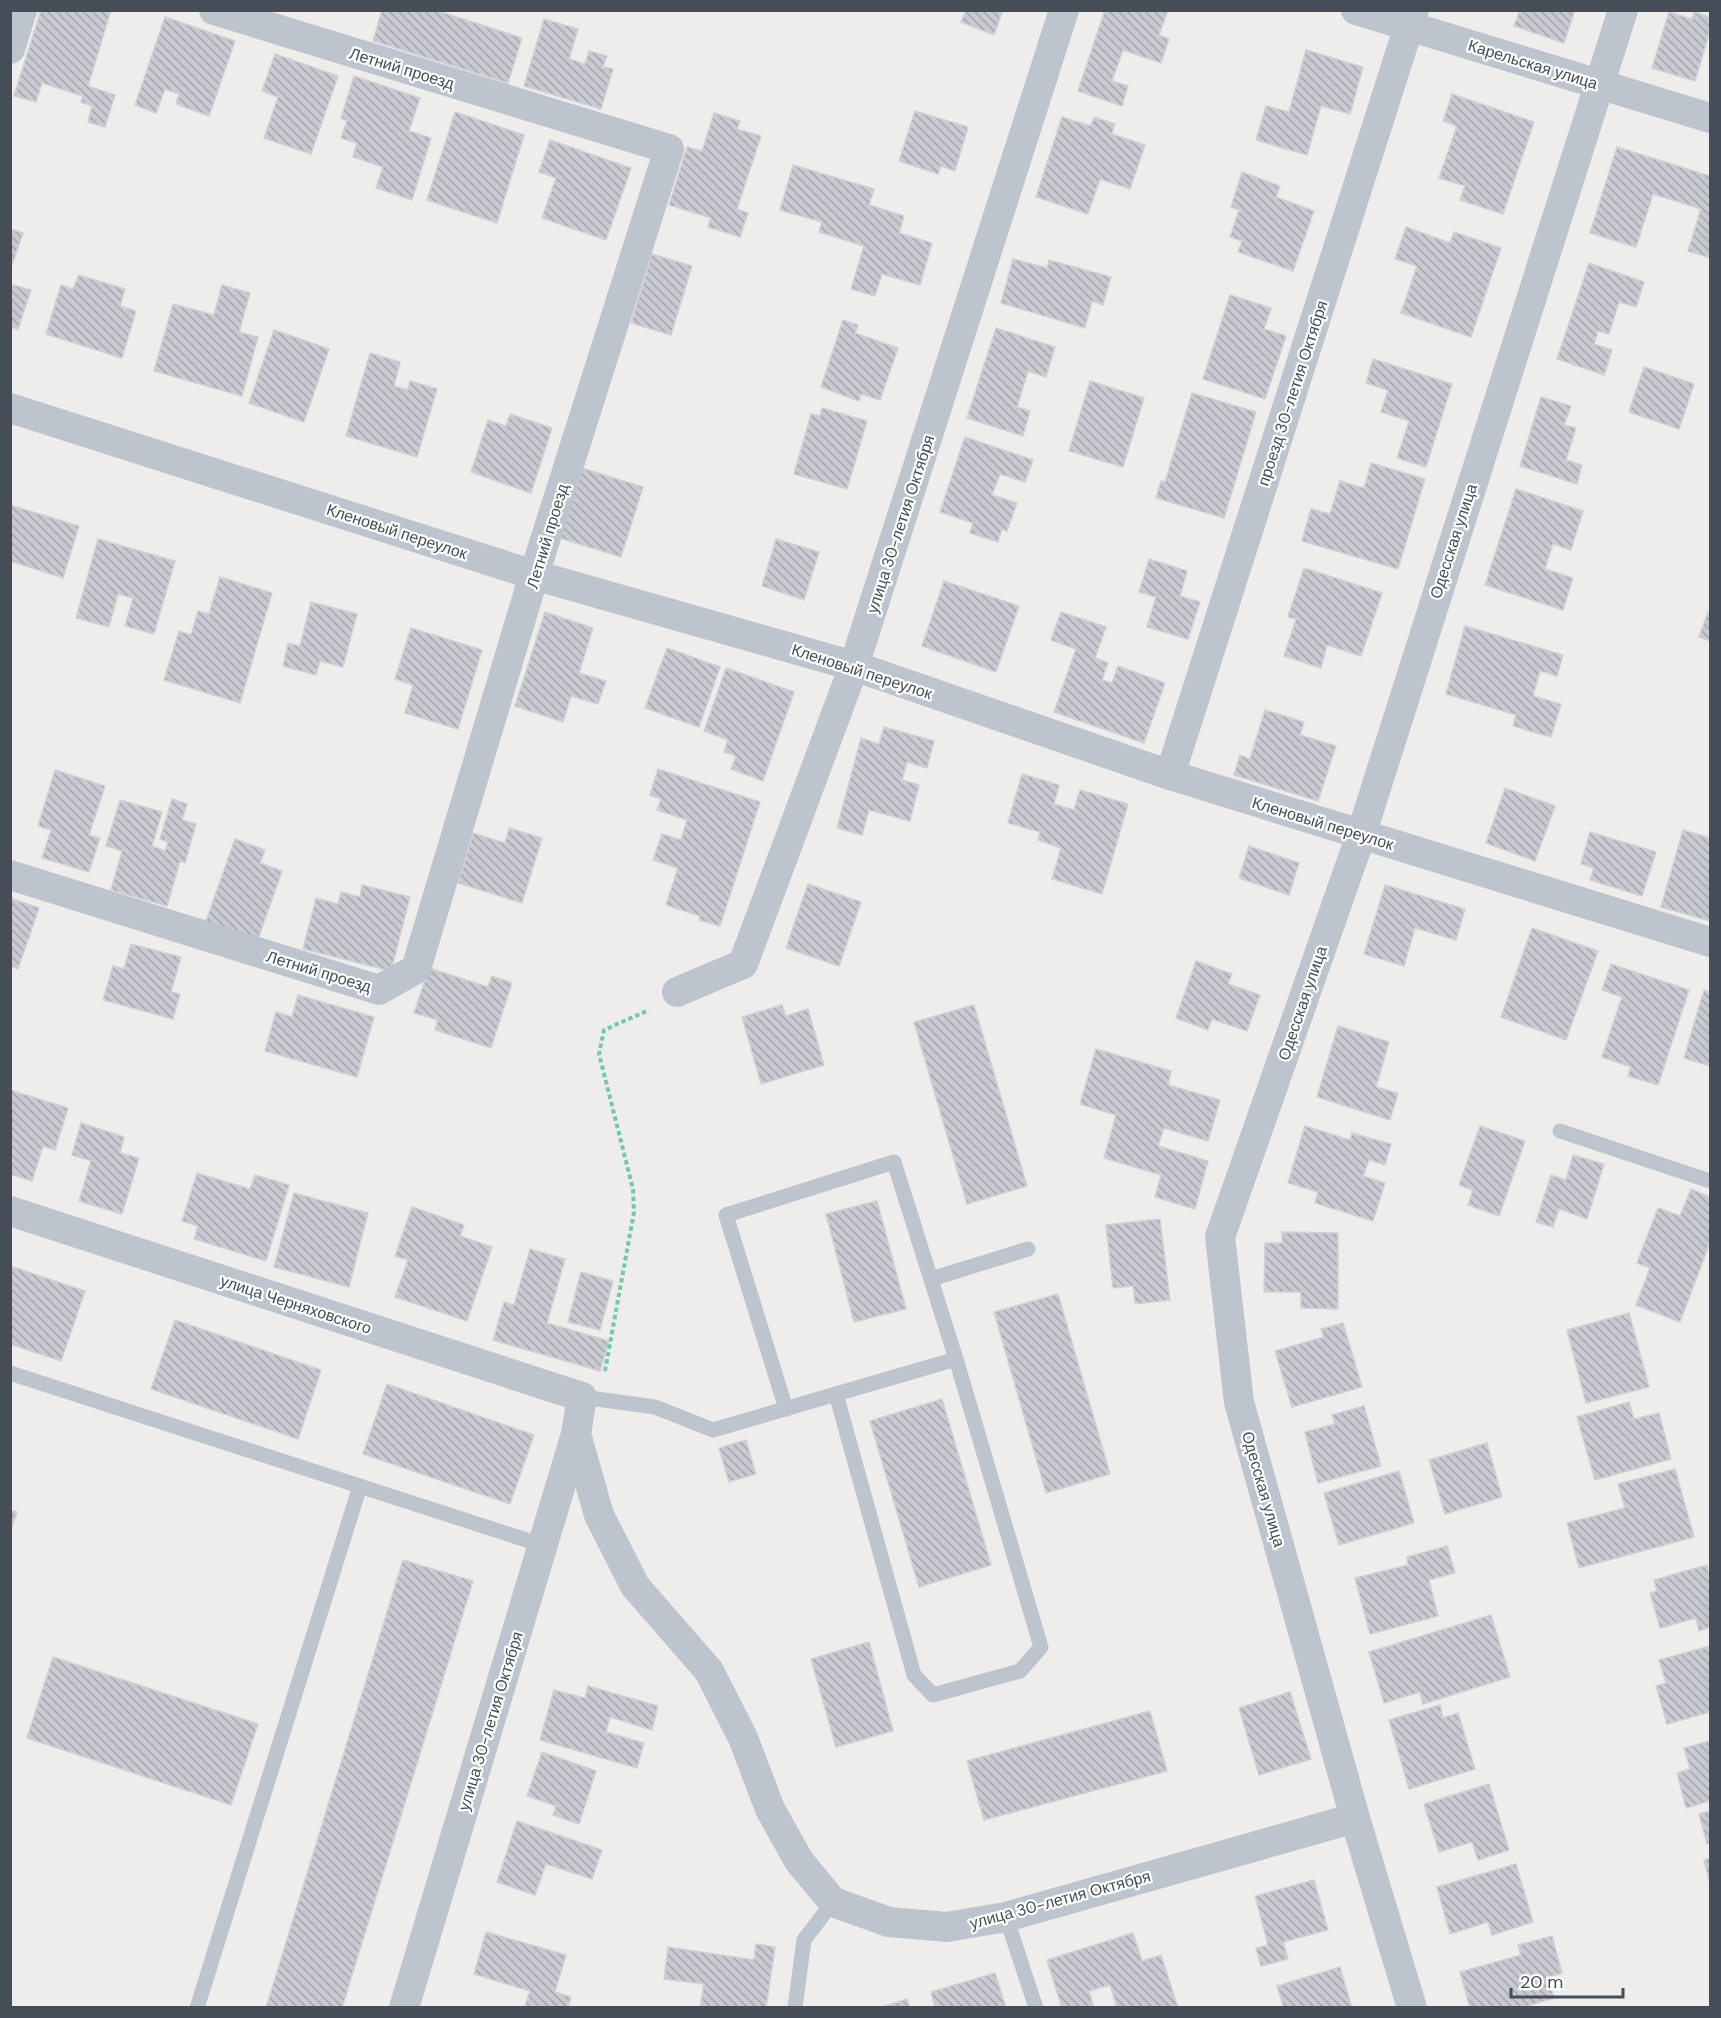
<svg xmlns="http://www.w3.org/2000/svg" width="1721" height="2018" viewBox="0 0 1721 2018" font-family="'DM Sans',sans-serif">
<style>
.building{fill:url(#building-back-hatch);stroke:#d0d1d7;stroke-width:1.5}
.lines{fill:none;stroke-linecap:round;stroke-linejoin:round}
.path{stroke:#73c9aa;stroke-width:4;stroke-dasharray:4.5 3;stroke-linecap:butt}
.lane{stroke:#bdc4ce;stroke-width:15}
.street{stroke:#bdc4ce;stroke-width:30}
.labels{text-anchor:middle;stroke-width:4.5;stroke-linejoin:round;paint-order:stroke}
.street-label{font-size:16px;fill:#454d58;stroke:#fff}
</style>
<defs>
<pattern id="building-back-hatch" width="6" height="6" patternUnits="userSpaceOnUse" patternTransform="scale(1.5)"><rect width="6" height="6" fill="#c9cad1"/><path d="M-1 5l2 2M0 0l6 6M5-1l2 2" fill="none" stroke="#a5a6ac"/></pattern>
</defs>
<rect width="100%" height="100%" fill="#efecec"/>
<g class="building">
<polygon points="41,10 111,10 88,86 115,95 105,127 88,122 92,106 81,102 83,96 42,83 36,102 14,96"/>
<polygon points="382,10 435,10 522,38 508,83 373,41"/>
<polygon points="966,10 1003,10 994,35 961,22"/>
<polygon points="1105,10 1168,10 1159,35 1169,39 1161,63 1123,50 1112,81 1128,86 1122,106 1078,91"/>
<polygon points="1520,10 1575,10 1564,43 1514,26"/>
<polygon points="1669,12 1692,19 1694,12 1710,17 1710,31 1695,81 1652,68"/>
<polygon points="165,17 235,41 209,116 176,104 179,94 165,89 156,113 135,105"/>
<polygon points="544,19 578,29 569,59 585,64 589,51 607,56 603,67 613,69 601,109 524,86"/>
<polygon points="1306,50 1363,67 1350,114 1321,106 1307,155 1256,140 1266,106 1289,112"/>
<polygon points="275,54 338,76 311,154 264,138 278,97 262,91"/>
<polygon points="354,76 420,98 409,131 431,138 412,200 376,188 383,167 353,157 357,143 341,138 347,121 341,118"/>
<polygon points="1452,94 1534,122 1503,214 1460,200 1465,186 1439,178 1457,126 1443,121"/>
<polygon points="915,111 968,127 955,171 941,166 938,174 899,161"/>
<polygon points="455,112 524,135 497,223 427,200"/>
<polygon points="714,113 740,121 737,129 761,136 737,209 748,213 740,237 708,227 711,218 669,205 687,147 702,151"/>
<polygon points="1062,117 1091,126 1094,117 1115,124 1112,134 1145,145 1130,189 1100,179 1088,214 1036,197"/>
<polygon points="550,140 631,168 606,240 542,218 556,178 539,172"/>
<polygon points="1617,147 1710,176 1710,258 1688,251 1701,209 1653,194 1636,247 1590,233"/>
<polygon points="793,165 874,189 869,205 904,216 899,233 932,243 920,285 882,274 875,296 851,289 864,246 819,232 822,222 780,210"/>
<polygon points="1242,172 1280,186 1276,197 1314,211 1293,271 1238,252 1242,241 1230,237 1239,210 1231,207"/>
<polygon points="1406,227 1450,243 1454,232 1501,248 1471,337 1401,313 1417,266 1395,259"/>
<polygon points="10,229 23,233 10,271"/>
<polygon points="652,254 692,266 671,335 631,323"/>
<polygon points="1013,259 1047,268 1049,260 1111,277 1103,305 1092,301 1085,328 1001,303"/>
<polygon points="1589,263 1644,282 1636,307 1619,302 1609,334 1598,331 1594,344 1612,350 1604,375 1557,359"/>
<polygon points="79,275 125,289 120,306 136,311 122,358 46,334 61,285 73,289"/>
<polygon points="10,284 31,290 18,329 10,327"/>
<polygon points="222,285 250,293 239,332 258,337 242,396 154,371 173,304 214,315"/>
<polygon points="1230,295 1271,308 1264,329 1286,336 1265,399 1203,379"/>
<polygon points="843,320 858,325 855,333 898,348 880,400 861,394 859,401 821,387"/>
<polygon points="996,328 1055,347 1046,377 1028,371 1017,407 1030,411 1023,436 967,418"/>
<polygon points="274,330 329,349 304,422 249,403"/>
<polygon points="370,353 400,362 394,386 408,390 410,381 437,389 417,457 346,436"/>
<polygon points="1373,359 1452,384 1426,467 1397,458 1409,421 1381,412 1388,390 1366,383"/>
<polygon points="1644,367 1694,384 1679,429 1629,412"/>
<polygon points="1090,381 1144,398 1123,467 1069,451"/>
<polygon points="1192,393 1256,412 1224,518 1156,498 1161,481 1165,482"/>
<polygon points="1541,397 1571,406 1564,425 1576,428 1566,460 1582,465 1577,484 1520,466"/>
<polygon points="822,408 867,421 847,489 794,474 811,414 820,416"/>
<polygon points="510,414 552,428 531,493 471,472 488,420 506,426"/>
<polygon points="965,437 1033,460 1025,482 1000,474 992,495 1017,503 1007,531 1002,529 998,542 970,533 973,523 940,512"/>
<polygon points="1371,463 1425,479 1398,569 1302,541 1311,509 1330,514 1340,481 1364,488"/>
<polygon points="582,468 643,487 621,557 560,538"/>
<polygon points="1516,489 1583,511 1571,550 1553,544 1545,569 1573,578 1563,610 1485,585"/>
<polygon points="10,505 79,526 63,578 10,561"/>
<polygon points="98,539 175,561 154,634 125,626 133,598 118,594 109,627 76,618"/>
<polygon points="776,539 819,552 804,600 762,586"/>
<polygon points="1149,559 1187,571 1180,596 1200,602 1188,639 1147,627 1156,597 1139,592"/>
<polygon points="1304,568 1382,593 1361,656 1327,645 1321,668 1284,656 1296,619 1288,617"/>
<polygon points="220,577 272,593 240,703 164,680 179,631 191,635 198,611 209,614"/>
<polygon points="944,581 1019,606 996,672 922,646"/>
<polygon points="311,602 357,614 343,667 320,661 316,675 283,666 288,643 300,646"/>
<polygon points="545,612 593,628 579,673 606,681 598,704 571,696 563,722 515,706"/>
<polygon points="1061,612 1106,627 1095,658 1108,663 1102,680 1112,683 1118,666 1165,683 1144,743 1054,712 1076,649 1051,640"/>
<polygon points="1708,612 1710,613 1710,641 1699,637"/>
<polygon points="1465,626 1563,655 1557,676 1540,671 1533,696 1561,704 1551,737 1513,726 1516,715 1446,694"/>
<polygon points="411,628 482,650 458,729 405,713 413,685 395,679"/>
<polygon points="667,648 720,667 699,727 645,708"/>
<polygon points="726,668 794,692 763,781 731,769 736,756 724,752 728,740 704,731"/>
<polygon points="1265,710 1304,722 1300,735 1336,746 1318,801 1234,775 1240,755 1250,759"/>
<polygon points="884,727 934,741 927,768 907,762 902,780 919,785 910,821 869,810 862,835 837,828 861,738 879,744"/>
<polygon points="658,769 760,802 720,926 699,920 700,916 666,905 678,868 653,860 662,834 681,840 687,820 657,810 661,799 650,795"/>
<polygon points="55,770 105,786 89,835 100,838 89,872 42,858 51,830 38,826"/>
<polygon points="1022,774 1059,785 1054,804 1074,810 1080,790 1128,804 1102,894 1052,879 1061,848 1038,840 1040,832 1008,823"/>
<polygon points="1505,788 1555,806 1535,861 1486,843"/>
<polygon points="172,799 187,804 182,820 196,824 185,863 180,861 167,906 111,890 122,851 106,846 120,800 162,812 152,846 165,851 168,842 160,839"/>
<polygon points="509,828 542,838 522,903 458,883 473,833 505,843"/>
<polygon points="1683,830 1710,838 1710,921 1661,907"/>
<polygon points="1590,832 1656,852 1642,896 1590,880 1594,868 1581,864"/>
<polygon points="235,839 265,850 260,863 282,871 258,939 206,921"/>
<polygon points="1249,846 1299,863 1289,895 1239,878"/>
<polygon points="808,884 861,902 839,966 786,948"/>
<polygon points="362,885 410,897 391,971 303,949 316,898 338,904 341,892 360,897"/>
<polygon points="1385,885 1465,909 1456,940 1415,928 1404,966 1364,954"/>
<polygon points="10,898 39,908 18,969 10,966"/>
<polygon points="1532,928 1598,951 1566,1040 1501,1017"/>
<polygon points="131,944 181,957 171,992 180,994 173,1019 103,1000 113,966 124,969"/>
<polygon points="1196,961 1232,974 1228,984 1260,995 1247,1031 1212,1019 1208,1030 1176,1018"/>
<polygon points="1611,964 1689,990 1658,1085 1628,1076 1631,1067 1602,1057 1622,997 1602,990"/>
<polygon points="429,968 488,987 492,976 512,983 491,1048 435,1030 438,1020 414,1013"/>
<polygon points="1704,990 1710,992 1710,1066 1684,1058"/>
<polygon points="298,995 374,1017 357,1077 265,1051 276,1012 292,1017"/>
<polygon points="782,1005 786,1016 808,1009 824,1065 761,1084 742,1017"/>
<polygon points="974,1005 1027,1186 967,1204 914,1022"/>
<polygon points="1338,1026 1389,1042 1376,1087 1398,1093 1390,1120 1317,1097"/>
<polygon points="1096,1049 1171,1071 1168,1085 1220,1100 1208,1141 1164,1128 1158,1146 1208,1161 1195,1209 1155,1197 1161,1175 1104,1158 1116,1115 1080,1104"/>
<polygon points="10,1090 68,1108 55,1150 43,1146 32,1181 10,1174"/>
<polygon points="81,1123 124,1137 120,1153 139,1158 122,1214 79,1201 91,1161 72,1155"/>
<polygon points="1305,1126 1350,1140 1352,1133 1391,1144 1385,1165 1369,1160 1363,1176 1385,1183 1373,1221 1315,1203 1318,1192 1288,1183"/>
<polygon points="1480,1126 1525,1141 1499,1216 1468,1205 1473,1190 1459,1185"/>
<polygon points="1573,1155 1604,1164 1587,1219 1559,1209 1553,1227 1536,1222 1551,1175 1566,1180"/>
<polygon points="197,1173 250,1189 255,1175 289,1185 266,1261 194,1239 198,1226 182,1221"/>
<polygon points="1691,1189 1710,1197 1710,1242 1680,1322 1636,1305 1650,1268 1637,1263 1658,1208 1680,1216"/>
<polygon points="294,1193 368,1213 349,1287 274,1267"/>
<polygon points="877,1201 906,1309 854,1322 826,1214"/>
<polygon points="412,1207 464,1225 460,1236 492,1247 467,1321 395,1297 408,1260 395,1256"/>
<polygon points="1160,1219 1170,1300 1135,1304 1133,1286 1113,1288 1106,1225"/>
<polygon points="1282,1232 1338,1233 1338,1309 1301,1308 1301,1292 1264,1292 1265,1243 1282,1243"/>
<polygon points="530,1249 565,1259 547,1323 609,1341 600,1371 493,1340 504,1302 514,1305"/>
<polygon points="10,1266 85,1291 61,1361 10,1344"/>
<polygon points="581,1272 613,1281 600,1330 568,1322"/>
<polygon points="1058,1294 1110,1474 1046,1493 994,1312"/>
<polygon points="1629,1313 1649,1387 1586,1403 1567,1330"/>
<polygon points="175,1320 321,1370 298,1439 151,1389"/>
<polygon points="1343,1323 1362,1387 1292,1407 1275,1351 1324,1337 1321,1329"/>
<polygon points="387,1384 534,1435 510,1504 363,1454"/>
<polygon points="942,1399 991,1565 919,1587 870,1421"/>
<polygon points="1629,1402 1634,1419 1659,1413 1671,1459 1595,1480 1577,1417"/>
<polygon points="1364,1406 1381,1466 1318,1483 1305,1432 1335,1424 1332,1415"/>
<polygon points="746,1440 756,1474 729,1482 719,1448"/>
<polygon points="1487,1443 1502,1497 1445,1514 1429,1460"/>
<polygon points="1675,1469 1694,1537 1579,1568 1567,1523 1625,1508 1618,1484"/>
<polygon points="1399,1471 1414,1523 1339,1545 1324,1493"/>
<polygon points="10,1510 17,1512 10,1532"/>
<polygon points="1447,1546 1455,1573 1429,1580 1438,1616 1370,1634 1355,1578 1408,1565 1407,1557"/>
<polygon points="403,1560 473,1581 342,2008 266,2008"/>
<polygon points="1707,1565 1710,1578 1710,1627 1699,1631 1696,1618 1660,1628 1650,1593 1657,1591 1654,1580"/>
<polygon points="1491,1615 1510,1677 1423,1704 1420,1692 1384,1703 1369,1652"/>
<polygon points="869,1642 893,1731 836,1747 811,1659"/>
<polygon points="1710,1646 1710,1712 1667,1724 1656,1686 1666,1683 1659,1660"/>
<polygon points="53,1657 258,1724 231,1805 27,1738"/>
<polygon points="588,1686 658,1706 652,1730 610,1717 606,1732 644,1743 637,1768 540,1740 554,1690 585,1698"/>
<polygon points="1290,1692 1311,1759 1259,1775 1239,1708"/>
<polygon points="1440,1705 1443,1718 1458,1713 1475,1769 1409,1789 1389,1720"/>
<polygon points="1150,1711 1167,1771 984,1820 967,1761"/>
<polygon points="1710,1741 1710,1801 1686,1808 1677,1773 1690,1769 1684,1748"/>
<polygon points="542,1752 596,1771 579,1824 553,1815 556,1806 527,1796"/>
<polygon points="1489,1784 1509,1850 1478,1860 1472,1842 1439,1852 1424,1804"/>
<polygon points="1710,1811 1710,1843 1707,1844 1699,1814"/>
<polygon points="517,1821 602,1850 592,1879 546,1864 535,1895 497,1882"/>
<polygon points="1710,1858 1710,1884 1704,1860"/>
<polygon points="1516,1864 1533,1922 1492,1935 1488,1922 1450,1934 1437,1887"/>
<polygon points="1314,1880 1328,1930 1283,1942 1288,1959 1261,1966 1256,1948 1268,1945 1255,1896"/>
<polygon points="486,1932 566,1955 555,1992 571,1997 568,2008 525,2006 530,1991 474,1974"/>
<polygon points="1133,1933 1142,1961 1161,1955 1178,2008 1117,2008 1110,1985 1089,1991 1094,2008 1062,2008 1047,1960"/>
<polygon points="1552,1936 1562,1973 1548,1977 1554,1998 1521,2008 1470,2008 1460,1972 1521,1955 1518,1945"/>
<polygon points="756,1944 775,1947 766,2008 700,2008 704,1984 664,1979 668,1947 754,1960"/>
<polygon points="1340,1967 1352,2008 1284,2008 1277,1986"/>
<polygon points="995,1973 1006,2008 935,2008 931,1992"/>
<polygon points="907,1999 910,2008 879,2008"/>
</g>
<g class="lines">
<polyline class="path" points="605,1371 634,1212 633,1189 599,1054 604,1030 649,1010"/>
<g class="lane">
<polyline points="1560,1131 1710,1181"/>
<polyline points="931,1279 1028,1249"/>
<polyline points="10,1373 542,1545"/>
<polyline points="582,1397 655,1407 713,1430 956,1359"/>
<polyline points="786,1409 726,1215 894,1162 956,1359 1041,1647 1020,1671 933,1695 914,1675 836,1394"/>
<polyline points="1006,1917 1036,2008"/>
<polyline points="197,2008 360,1486"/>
<polyline points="795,2008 804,1940 833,1902"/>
</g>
<g class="street">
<polyline points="1356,10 1710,118"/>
<polyline points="10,49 22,10"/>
<polyline points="10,408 534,575 854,666 1170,775 1710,942"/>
<polyline points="1170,775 1414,10"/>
<polyline points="10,875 379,990 416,969 534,575 669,149 214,10"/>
<polyline points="677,992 743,964 854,666 1064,10"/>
<polyline points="10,1211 582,1397 576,1434 404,2008"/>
<polyline points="576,1434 599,1515 635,1586 709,1671 743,1738 770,1809 799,1861 833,1902 889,1922 947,1927 1006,1917 1355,1818"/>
<polyline points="1412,2008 1355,1818 1239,1402 1220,1237 1361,835 1623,10"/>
</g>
</g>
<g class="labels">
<g class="street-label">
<text transform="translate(1533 64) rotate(17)" y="6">Карельская улица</text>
<text transform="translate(402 68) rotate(17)" y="6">Летний проезд</text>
<text transform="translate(1292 393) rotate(-72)" y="6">проезд 30-летия Октября</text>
<text transform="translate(900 524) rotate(-72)" y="6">улица 30-летия Октября</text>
<text transform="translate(397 531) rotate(18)" y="6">Кленовый переулок</text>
<text transform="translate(547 536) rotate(-73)" y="6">Летний проезд</text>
<text transform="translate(1453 541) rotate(-72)" y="6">Одесская улица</text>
<text transform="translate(862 671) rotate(18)" y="6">Кленовый переулок</text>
<text transform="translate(1323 823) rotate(17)" y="6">Кленовый переулок</text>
<text transform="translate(319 971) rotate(17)" y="6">Летний проезд</text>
<text transform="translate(1302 1003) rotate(-71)" y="6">Одесская улица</text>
<text transform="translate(296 1304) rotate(18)" y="6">улица Черняховского</text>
<text transform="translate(1264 1489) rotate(74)" y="6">Одесская улица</text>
<text transform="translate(490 1721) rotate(-73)" y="6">улица 30-летия Октября</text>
<text transform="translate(1060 1899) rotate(-15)" y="6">улица 30-летия Октября</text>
</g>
</g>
<rect width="1721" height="2018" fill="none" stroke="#454d58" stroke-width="24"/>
<path d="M1511 1988v9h112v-9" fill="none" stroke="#454d58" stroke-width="3"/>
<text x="1520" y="1988" font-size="18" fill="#454d58" stroke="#ffffff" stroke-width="4.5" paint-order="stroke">20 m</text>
</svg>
